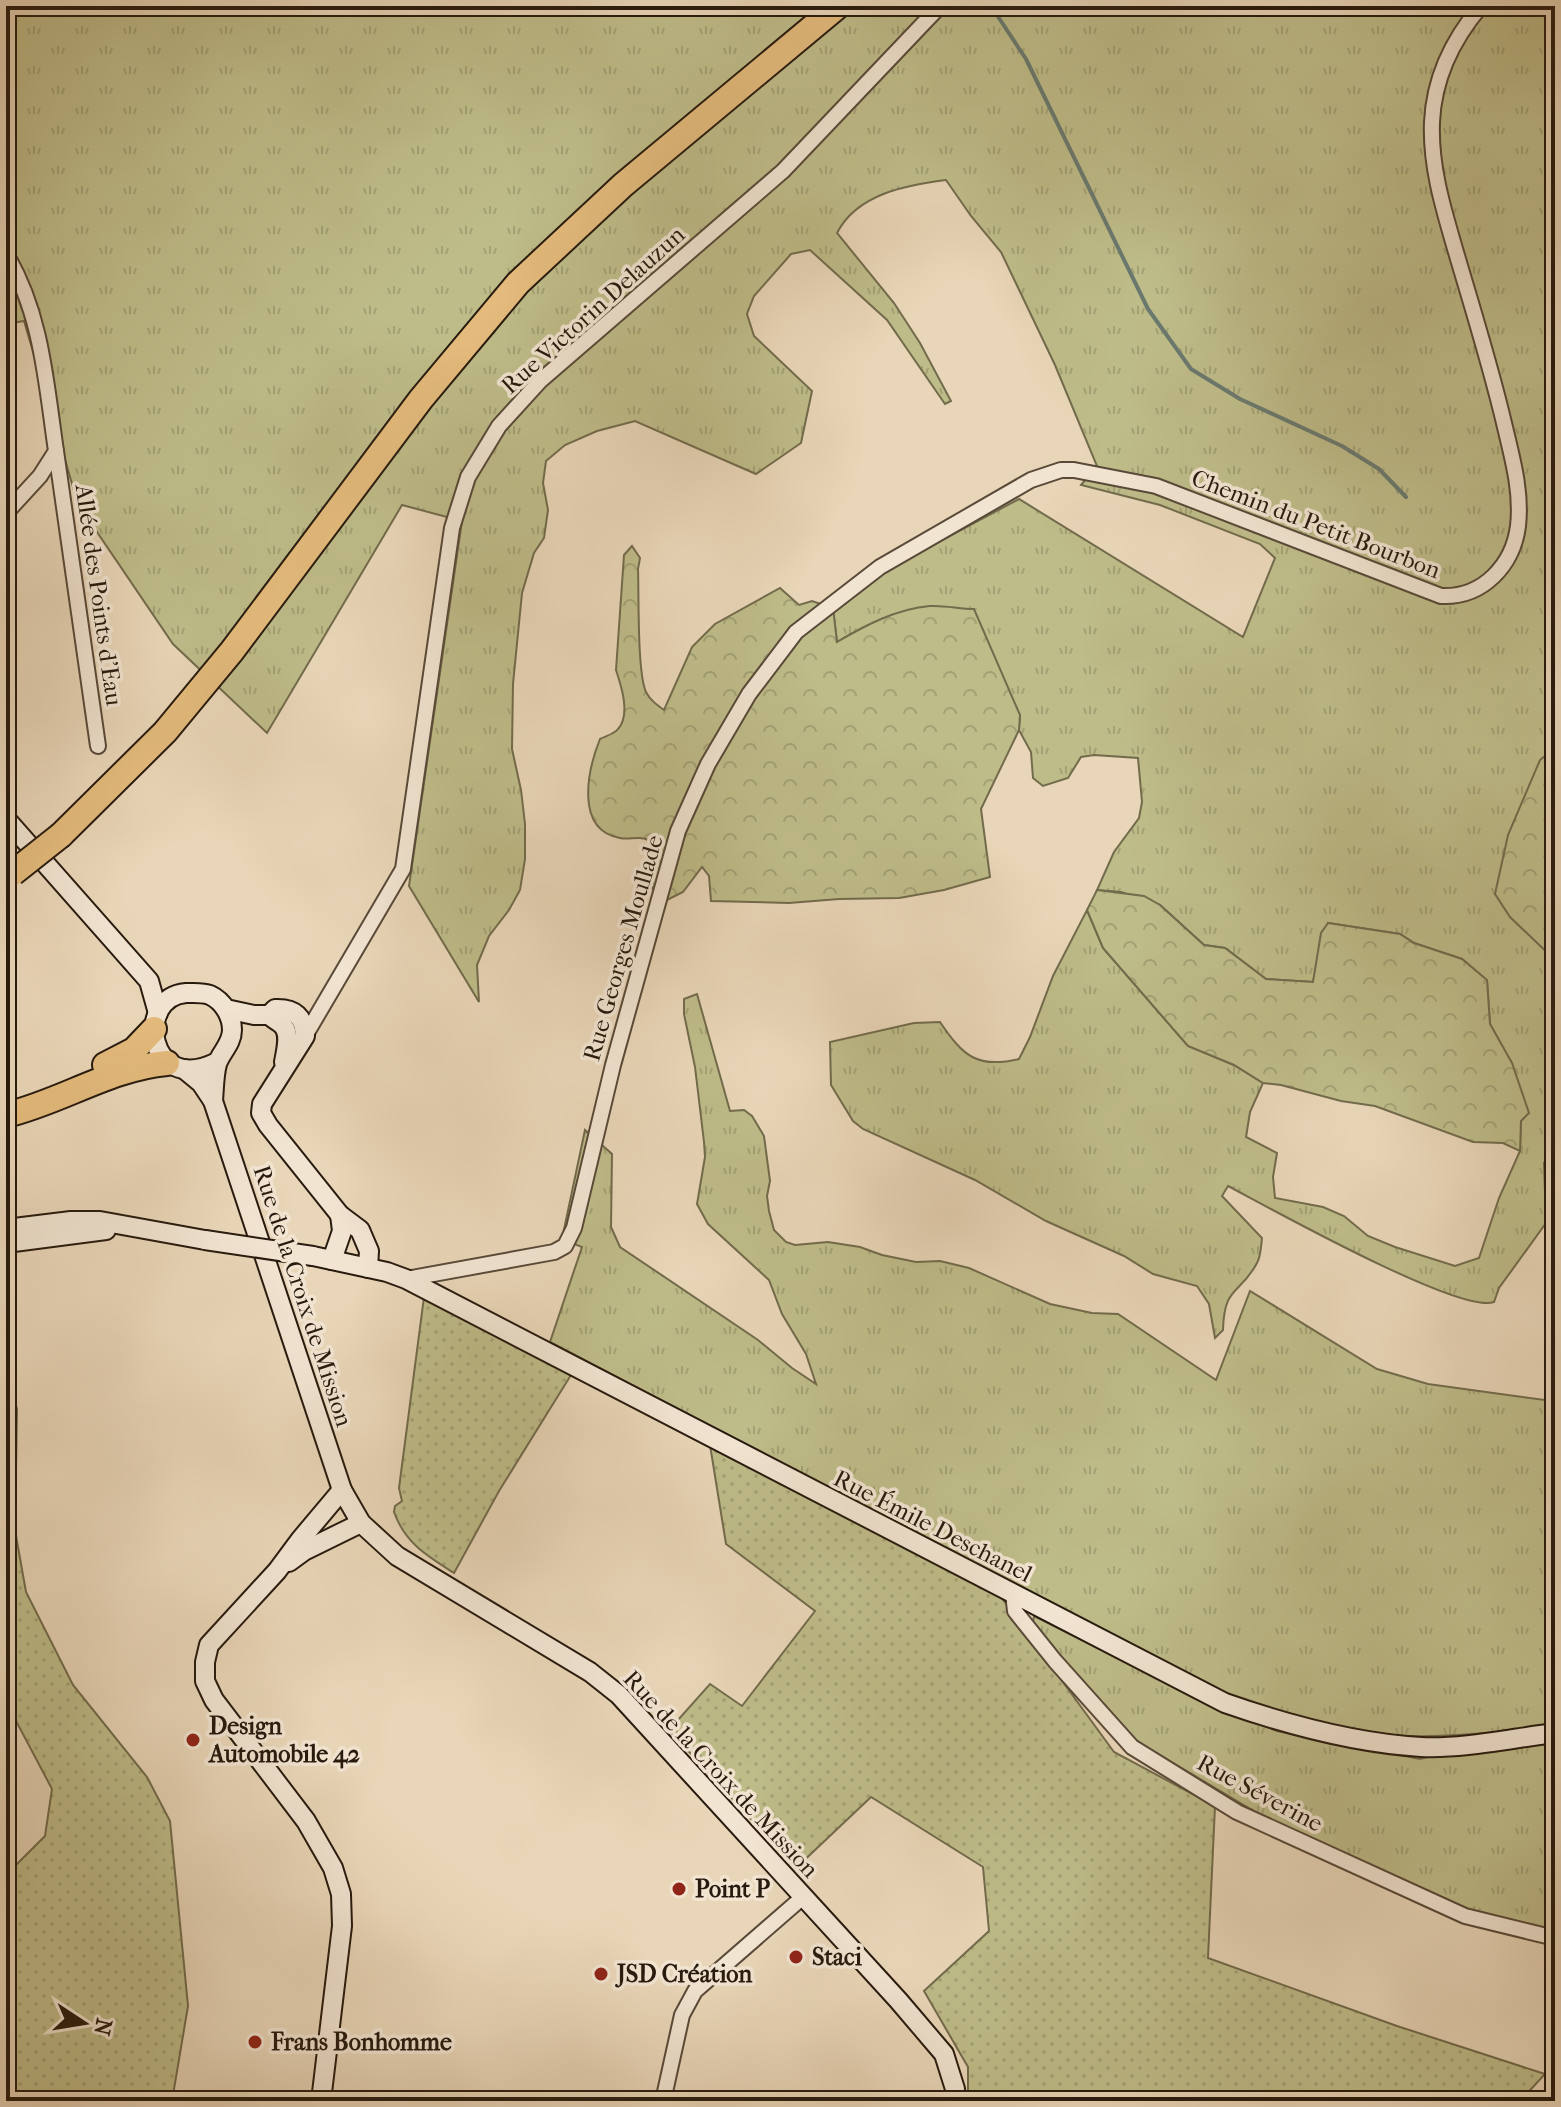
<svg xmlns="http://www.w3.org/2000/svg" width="1561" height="2107" viewBox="0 0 1561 2107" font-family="'IM FELL French Canon',serif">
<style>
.grass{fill:url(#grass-tufts);stroke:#726b4c;stroke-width:2}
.forest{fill:url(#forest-crowns);stroke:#726b4c;stroke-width:2}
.garden{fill:url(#garden-dots);stroke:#726b4c;stroke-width:2}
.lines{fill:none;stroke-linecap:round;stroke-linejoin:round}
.stream{stroke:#6a796e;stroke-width:4}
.street-casing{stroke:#584938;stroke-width:18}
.secondary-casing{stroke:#271a0e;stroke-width:22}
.highway-casing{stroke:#271a0e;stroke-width:28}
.street{stroke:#f1e4d1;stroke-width:14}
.secondary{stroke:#f1e4d1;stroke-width:18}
.highway{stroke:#e4bb7c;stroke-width:24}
.secondary-bridge-casing{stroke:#271a0e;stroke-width:22;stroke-linecap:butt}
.highway-bridge-casing{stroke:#271a0e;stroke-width:28;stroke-linecap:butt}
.secondary-bridge{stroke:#f1e4d1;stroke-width:18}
.highway-bridge{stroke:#e4bb7c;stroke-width:24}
.poi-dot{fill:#8f2418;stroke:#f1e4d1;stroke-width:3}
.labels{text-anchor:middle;stroke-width:7;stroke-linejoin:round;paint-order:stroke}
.street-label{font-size:24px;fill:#271a0e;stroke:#f1e4d1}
.poi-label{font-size:24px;font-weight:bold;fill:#271a0e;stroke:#f1e4d1;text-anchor:start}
</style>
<defs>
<pattern id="grass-tufts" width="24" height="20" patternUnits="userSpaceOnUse" patternTransform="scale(2)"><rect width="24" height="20" fill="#bebc89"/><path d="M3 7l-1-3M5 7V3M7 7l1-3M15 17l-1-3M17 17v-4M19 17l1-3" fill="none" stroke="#a3a175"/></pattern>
<pattern id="forest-crowns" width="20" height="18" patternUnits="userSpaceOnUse" patternTransform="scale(2)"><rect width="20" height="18" fill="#bebc89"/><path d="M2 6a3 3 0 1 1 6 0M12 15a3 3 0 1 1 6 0" fill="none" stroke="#a3a175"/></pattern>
<pattern id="garden-dots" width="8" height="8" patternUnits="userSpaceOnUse" patternTransform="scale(2)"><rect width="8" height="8" fill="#bebc89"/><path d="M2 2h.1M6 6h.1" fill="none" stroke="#a3a175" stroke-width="1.8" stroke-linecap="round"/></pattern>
</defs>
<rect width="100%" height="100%" fill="#e9d6b8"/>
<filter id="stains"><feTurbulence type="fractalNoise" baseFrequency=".0025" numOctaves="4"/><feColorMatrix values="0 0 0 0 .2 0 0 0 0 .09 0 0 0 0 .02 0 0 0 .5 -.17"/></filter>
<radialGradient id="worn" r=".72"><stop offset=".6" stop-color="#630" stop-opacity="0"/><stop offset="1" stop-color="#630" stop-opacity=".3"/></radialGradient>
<g class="grass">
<path d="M6,6H1555V758L1550,752L1534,939L1555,960V1144L1544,1163L1546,1223L1499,1288L1494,1302C1461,1315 1268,1207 1228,1186L1222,1196L1262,1238C1261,1246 1261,1256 1257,1263C1240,1295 1224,1285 1223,1330L1215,1338L1209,1304L1197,1286L1153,1274L1124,1256L1046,1221L975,1180L863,1129L853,1121L831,1085L830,1042L914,1023L940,1022C963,1056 977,1069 1019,1059L1030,1037L1053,976L1087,910L1103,948L1188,1046L1234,1065L1263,1083L1250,1112L1246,1137L1277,1153L1273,1177L1275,1198L1323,1207L1344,1216L1368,1236L1395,1247L1455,1266L1479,1258L1499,1198L1520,1151L1521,1121L1512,1064L1490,1024L1487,981L1462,959L1414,943L1400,934L1328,923L1313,982L1266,979L1225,948L1204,945L1160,905L1121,892L1097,890L1114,852L1139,818L1142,802L1138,758L1094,755L1081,757L1068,778L1043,786L1033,778L1031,752L1019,730L1020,715L950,608C909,604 872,621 837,642L833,608L886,570L1019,499L1243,637L1275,558L1260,544L1160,505L1081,485L1097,466L1055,365L1001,252L971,216L946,180C906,185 857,194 837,233L894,303L920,343L951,401L945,404L887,320L810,250L791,254L754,296L747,314L754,336L812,391L801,443L756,474L635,421L597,431L565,445L546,461L543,483L548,510L544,538L534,553L522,593L513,684L512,749L521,790L525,824V859L520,890L509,910L489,936L477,965L479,1002L409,886L462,521L402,505L267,733L173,644L78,504L24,321L6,324Z"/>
<path d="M697,994L730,1111L744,1110L752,1116L764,1136L770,1181L767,1196L769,1211L774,1230L786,1242L795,1245L828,1242L860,1247L882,1255L916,1262L940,1261L969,1268L1050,1304L1092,1313L1118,1314L1216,1380L1250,1291L1377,1369L1428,1384L1552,1401L1555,1397V1725C1463,1738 1379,1744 1287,1718C1264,1711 1241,1701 1218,1693L550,1342L582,1247L562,1239L585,1130L612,1154L611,1227L620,1247L758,1340L792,1368L816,1384L806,1354L782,1314L769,1280L708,1224L697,1204L705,1157L704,1142L695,1067L684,1014V999Z"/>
<polygon points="1034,1616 1216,1707 1277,1731 1420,1759 1451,1751 1555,1742 1555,1930 1521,1924 1456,1906 1269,1820 1126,1735 1072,1674 1033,1622"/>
</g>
<g class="forest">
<path d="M632,546L640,558L638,569C639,594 637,672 646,692C650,700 657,705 664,710L692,647L715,624L780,588L799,605L812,601L833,608L837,642C866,625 896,609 930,606C944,605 960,609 974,609L1020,715L1019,730L981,809L990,877L944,890L899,898L839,899L789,903L711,901L709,876L702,867L683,892L667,900L652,889C653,878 659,857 653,846C646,832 631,841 620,838C574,830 588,769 600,739C606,736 614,734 618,729C631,715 621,685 616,670L624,555Z"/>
<polygon points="1550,752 1555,758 1555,960 1510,917 1495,894 1508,835 1540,760"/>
<polygon points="1097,890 1144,896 1160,905 1204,945 1225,948 1266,979 1313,982 1321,933 1328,923 1400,934 1414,943 1462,959 1487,980 1490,1024 1512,1063 1529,1113 1521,1121 1520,1151 1503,1143 1473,1142 1375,1106 1341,1101 1281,1085 1263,1083 1234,1065 1188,1046 1103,948 1087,910"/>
</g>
<g class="garden">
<path d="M424,1297L571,1375L499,1491L454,1573C427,1556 405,1543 394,1512L395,1506L402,1501L399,1488Z"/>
<polygon points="6,1370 17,1409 15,1530 26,1592 73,1685 147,1777 170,1821 188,2006 172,2101 6,2101 6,1875 45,1836 52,1789 6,1702"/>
<polygon points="710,1445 1001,1597 1114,1752 1215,1806 1208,1958 1397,2026 1545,2074 1522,2099 1523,2101 968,2101 968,2067 924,1991 989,1931 983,1867 871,1797 796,1868 669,1730 710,1684 742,1706 815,1611 726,1544"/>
</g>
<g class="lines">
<polyline class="stream" points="991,6 1026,59 1148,309 1191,369 1240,399 1342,446 1379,469 1406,497"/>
<g class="street-casing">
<g id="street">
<path d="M6,254C42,314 46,383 56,451L40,476L6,513"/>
<polyline points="56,451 98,746"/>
<polyline points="305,1036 403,869 452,528 468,477 499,426 540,381 783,171 940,6"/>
<path d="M406,1279L554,1252L565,1246L574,1228L613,1065L678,831L708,764L749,694L796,632L880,567L1031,480L1061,470H1074L1156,486L1441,596C1483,598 1513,565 1518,526C1522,491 1512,457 1504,423C1491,368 1474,313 1458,259C1445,214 1430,169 1432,122C1434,78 1453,39 1481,6"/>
<polyline points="1013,1593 1015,1611 1055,1661 1132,1747 1237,1812 1465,1916 1555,1938"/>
<polyline points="663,2101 682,2015 695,1991 803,1897"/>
</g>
</g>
<g class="secondary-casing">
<g id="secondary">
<polyline points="6,819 149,981 158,1013"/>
<path d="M226,1009L254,1015H269L275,1009C295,1008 304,1017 305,1036L262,1104L261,1113L268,1125L340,1215L360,1230L369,1251L368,1268"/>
<path d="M269,1015C272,1018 276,1020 280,1023C292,1031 286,1050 284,1062"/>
<polyline points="184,1069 201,1083 213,1101 342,1490 361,1523 397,1556 590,1672 619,1695 898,2000 944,2054 955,2089 956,2101"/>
<path d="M213,1101C214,1089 214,1075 217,1064C221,1052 232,1044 232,1030C232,1016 223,1001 210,995C202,992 194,993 186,993C134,997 147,1097 217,1062"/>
<polyline points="6,1229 71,1221 100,1221 205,1240"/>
<polyline points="6,1243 106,1230"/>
<path d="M313,1256L387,1272L406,1279L1225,1703C1288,1725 1354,1743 1421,1747C1465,1749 1512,1738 1555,1733"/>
<polyline points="332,1260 342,1231 340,1215"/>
<polyline points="289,1562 304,1551 361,1523"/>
<polyline points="321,2101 342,1926 341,1894 333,1868 306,1821 214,1700 205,1681 205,1662 209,1645 277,1571 300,1540 342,1490"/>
</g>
</g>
<g class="highway-casing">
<g id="highway">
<polyline points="61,835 165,732 232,651 421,399 518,283 623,185 838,6"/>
<polyline points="105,1065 134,1050 154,1029"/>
<path d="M6,1115C61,1102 110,1068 167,1063"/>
</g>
</g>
<use href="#street" class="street"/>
<use href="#secondary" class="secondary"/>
<use href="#highway" class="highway"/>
<g class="secondary-bridge-casing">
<polyline id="secondary-bridge" points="205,1240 313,1256"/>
</g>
<g class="highway-bridge-casing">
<polyline id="highway-bridge" points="13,873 61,835"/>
</g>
<use href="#secondary-bridge" class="secondary-bridge"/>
<use href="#highway-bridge" class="highway-bridge"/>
</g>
<g class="poi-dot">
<circle cx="193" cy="1740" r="8"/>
<circle cx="679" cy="1889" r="8"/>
<circle cx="796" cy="1957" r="8"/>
<circle cx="601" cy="1974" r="8"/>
<circle cx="255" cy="2042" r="8"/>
</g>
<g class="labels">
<g class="street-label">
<text transform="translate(593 310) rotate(-42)" y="8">Rue Victorin Delauzun</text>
<text transform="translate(1316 524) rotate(21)" y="8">Chemin du Petit Bourbon</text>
<text transform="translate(99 595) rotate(82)" y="8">Allée des Points d'Eau</text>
<text transform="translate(623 948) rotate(-74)" y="8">Rue Georges Moullade</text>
<text transform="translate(303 1296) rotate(72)" y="8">Rue de la Croix de Mission</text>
<text transform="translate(933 1526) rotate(27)" y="8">Rue Émile Deschanel</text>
<text transform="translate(721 1774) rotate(47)" y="8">Rue de la Croix de Mission</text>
<text transform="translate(1260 1793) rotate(28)" y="8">Rue Séverine</text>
</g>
<g class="poi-label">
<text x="209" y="1734">Design<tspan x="209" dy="28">Automobile 42</tspan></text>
<text x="695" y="1897">Point P</text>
<text x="812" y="1965">Staci</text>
<text x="617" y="1982">JSD Création</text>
<text x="271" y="2050">Frans Bonhomme</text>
</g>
</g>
<rect width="1561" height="2107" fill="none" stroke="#e9d6b8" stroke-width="32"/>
<rect x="8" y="8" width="1545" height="2091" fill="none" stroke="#271a0e" stroke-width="4"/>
<rect x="16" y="16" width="1529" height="2075" fill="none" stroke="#271a0e" stroke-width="2"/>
<g transform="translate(84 2023) rotate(102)" stroke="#f1e4d1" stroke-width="6" paint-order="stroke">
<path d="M0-6L14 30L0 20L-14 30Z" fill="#271a0e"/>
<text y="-12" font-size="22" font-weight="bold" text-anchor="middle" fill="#271a0e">N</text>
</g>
<rect width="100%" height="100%" filter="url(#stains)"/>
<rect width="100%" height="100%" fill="url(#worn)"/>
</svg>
